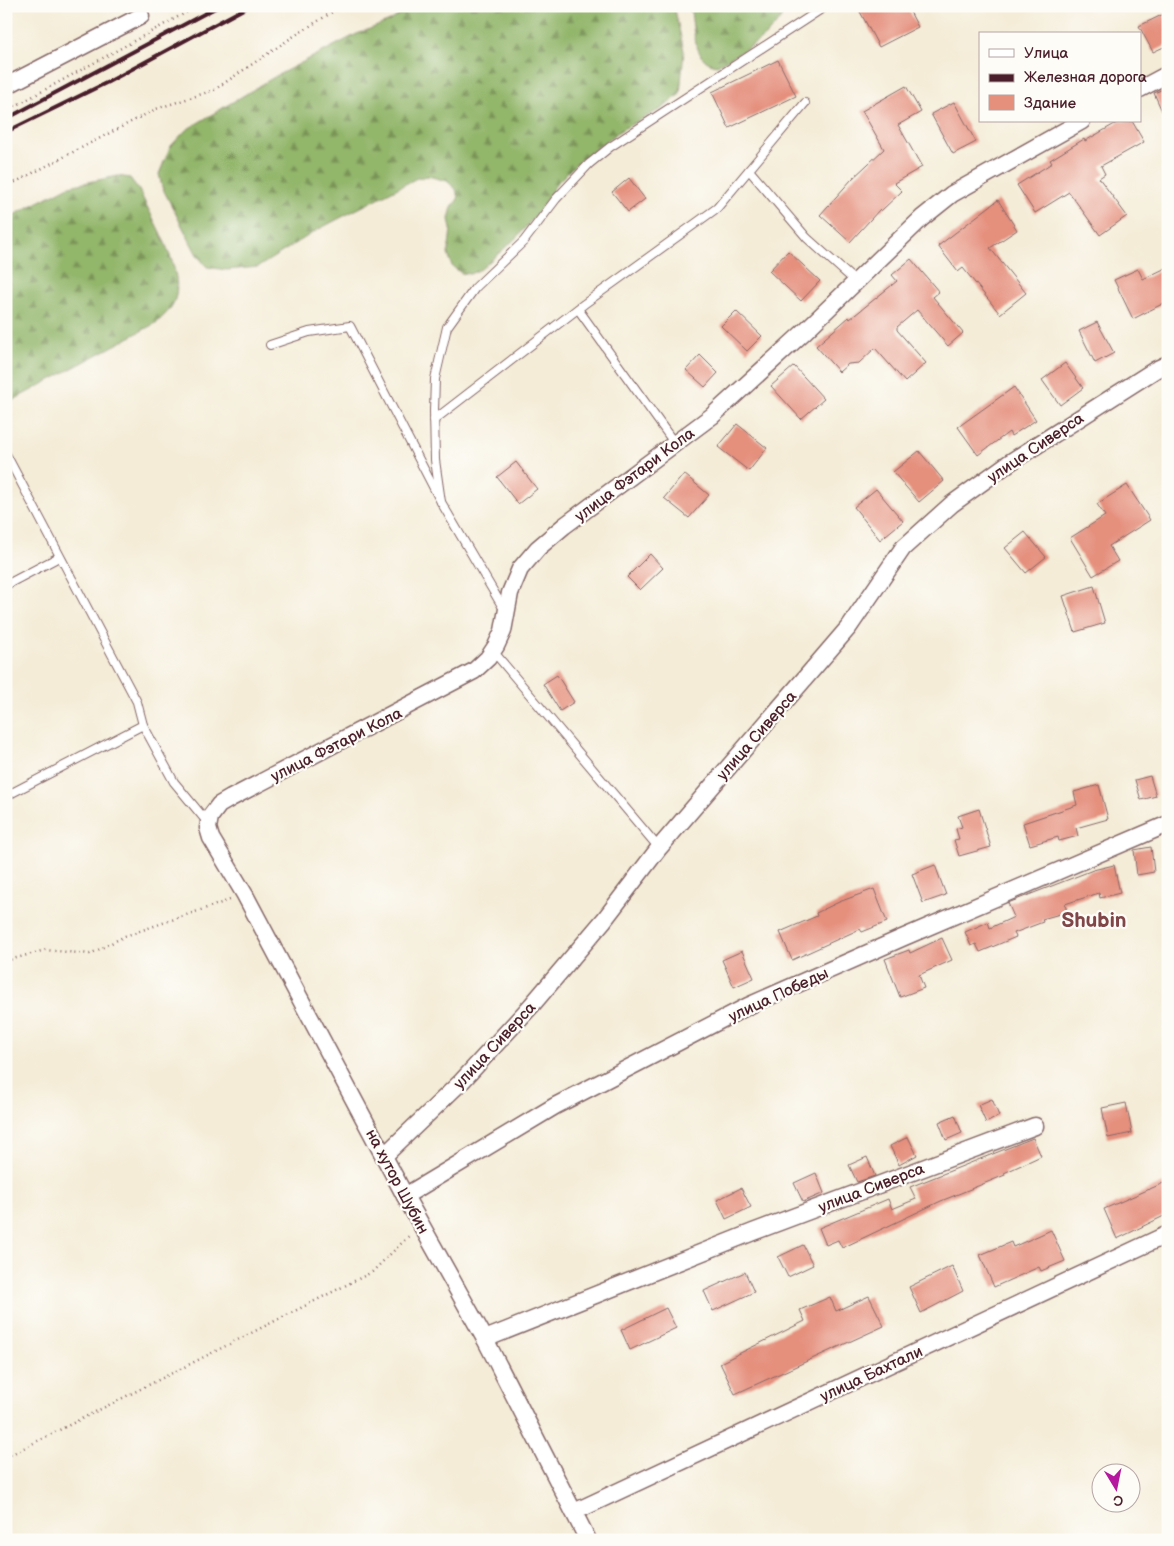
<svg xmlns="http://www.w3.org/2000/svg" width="1174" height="1546" viewBox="0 0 1174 1546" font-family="'Balsamiq Sans',sans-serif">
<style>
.forest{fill:url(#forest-firs);stroke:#6e6a4a}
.building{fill:#e58f7d}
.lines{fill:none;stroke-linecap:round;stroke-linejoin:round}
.lane-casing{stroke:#866767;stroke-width:10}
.street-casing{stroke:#866767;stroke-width:19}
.path{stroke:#866767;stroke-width:2.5;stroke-dasharray:1 4;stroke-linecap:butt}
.lane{stroke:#fff;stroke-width:8}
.street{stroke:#fff;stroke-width:16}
.rail{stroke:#4a1f2b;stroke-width:4}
.labels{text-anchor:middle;stroke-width:4.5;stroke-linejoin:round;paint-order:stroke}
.street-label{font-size:16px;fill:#4a1f2b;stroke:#fdfcf7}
.district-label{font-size:21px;font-weight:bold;fill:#804648;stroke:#fdfcf7}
</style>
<defs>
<pattern id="forest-firs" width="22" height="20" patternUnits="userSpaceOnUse" patternTransform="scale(1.25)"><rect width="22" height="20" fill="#92b66a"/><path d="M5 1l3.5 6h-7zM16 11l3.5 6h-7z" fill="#799357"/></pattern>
</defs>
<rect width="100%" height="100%" fill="#fdfcf7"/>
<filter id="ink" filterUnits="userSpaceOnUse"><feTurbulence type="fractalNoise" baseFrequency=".02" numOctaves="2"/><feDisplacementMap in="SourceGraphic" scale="10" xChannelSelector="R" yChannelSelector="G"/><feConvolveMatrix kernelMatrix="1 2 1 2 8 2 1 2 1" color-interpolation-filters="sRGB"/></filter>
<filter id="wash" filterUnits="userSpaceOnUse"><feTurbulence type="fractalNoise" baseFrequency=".0096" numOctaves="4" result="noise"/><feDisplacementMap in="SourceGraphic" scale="20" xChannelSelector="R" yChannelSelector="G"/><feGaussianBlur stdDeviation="1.12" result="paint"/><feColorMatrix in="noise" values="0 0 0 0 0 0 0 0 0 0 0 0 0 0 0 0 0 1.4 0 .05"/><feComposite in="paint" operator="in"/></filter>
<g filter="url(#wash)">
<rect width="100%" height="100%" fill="#f4ecd7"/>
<g class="forest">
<polygon points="413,6 674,6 684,51 680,94 663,108 621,130 575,165 556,184 538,213 516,238 481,269 470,274 461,273 452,266 448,254 451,229 449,219 452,207 458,199 456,189 447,181 428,176 417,178 319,229 258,267 227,270 207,267 197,255 162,187 159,174 170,147 186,130 276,76 357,34 390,21"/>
<path d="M690,6H786C778,35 741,52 717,65C692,63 694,25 690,6Z"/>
<path d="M118,176L130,178L139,190C151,217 182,265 176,295C174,307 165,315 156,323L6,404V219L69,186Z"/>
</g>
<g id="blocks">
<g class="building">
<polygon points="857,6 907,6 918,27 879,47"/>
<polygon points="1164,14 1168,21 1168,45 1153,52 1139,26"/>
<polygon points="778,60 796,96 729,128 712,92"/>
<polygon points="906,86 921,112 898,125 922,167 894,183 902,191 881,211 880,209 850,242 820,215 852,179 884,149 862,111"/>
<polygon points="1168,87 1168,125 1154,93"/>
<polygon points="954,102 976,142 953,154 931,114"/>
<polygon points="1120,121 1132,121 1144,142 1101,166 1105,174 1099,178 1127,216 1100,235 1069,192 1035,213 1017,185 1052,163 1050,160 1084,139 1085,141"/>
<polygon points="629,178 645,199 628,212 612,192"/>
<polygon points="998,200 1017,230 990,248 1026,293 1000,314 963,268 958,272 938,246"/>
<polygon points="788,251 820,281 801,301 769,271"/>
<polygon points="911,259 939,292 933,297 963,333 948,346 917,310 897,327 897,330 926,363 905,382 875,348 859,363 848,364 839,372 816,346 849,317 850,319 897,281 892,275"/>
<polygon points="1168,267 1168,301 1133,319 1114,280 1138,269 1143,279"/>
<polygon points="736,311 762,336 747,351 721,326"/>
<polygon points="1097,322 1114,353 1095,363 1079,331"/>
<polygon points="700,355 718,373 705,387 686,370"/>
<polygon points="1065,363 1083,388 1060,405 1042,380"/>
<polygon points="794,366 824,399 801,419 771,386"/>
<polygon points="1014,387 1036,420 1011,436 1009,432 978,455 958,427"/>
<polygon points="737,424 767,448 749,471 718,447"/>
<polygon points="919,451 944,481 919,502 893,472"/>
<polygon points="516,462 537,489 518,504 497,477"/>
<polygon points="684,474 709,495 689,518 664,498"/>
<polygon points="1127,485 1150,520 1109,546 1118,561 1093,576 1070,538 1105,516 1097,504"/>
<polygon points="876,489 903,521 880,540 854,507"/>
<polygon points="1025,532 1046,557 1026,573 1005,548"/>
<polygon points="650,554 663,568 640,590 627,577"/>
<polygon points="1094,586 1105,623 1075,632 1063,596"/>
<polygon points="557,675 574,702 560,711 543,684"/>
<polygon points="1150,776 1156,796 1141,800 1135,780"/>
<polygon points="1099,785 1108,819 1076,828 1078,836 1059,841 1058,837 1030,845 1023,823 1077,805 1074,792"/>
<polygon points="979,809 991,847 959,856 954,840 959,839 956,829 962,827 958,816"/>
<polygon points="1151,847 1154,872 1137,875 1134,850"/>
<polygon points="935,865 946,895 923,903 912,874"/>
<polygon points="1114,865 1120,893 1100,898 1099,893 1065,904 1067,912 1042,919 1043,922 1014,933 1016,937 980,952 976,944 971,946 965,932 988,922 990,928 1014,917 1008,903 1093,870"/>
<polygon points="874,889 887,922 862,932 860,929 792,960 780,932 817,916 816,913 839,902"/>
<polygon points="942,938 952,960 919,975 924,988 900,997 885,959 909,950 910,953"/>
<polygon points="742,951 754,978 734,987 722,960"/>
<polygon points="992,1099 999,1116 986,1123 978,1105"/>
<polygon points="1126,1103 1132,1133 1108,1138 1102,1108"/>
<polygon points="955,1115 962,1133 946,1140 939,1122"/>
<polygon points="908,1137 917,1155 899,1165 890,1146"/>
<polygon points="1033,1138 1041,1156 1004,1173 1005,1175 941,1201 842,1248 838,1240 826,1245 819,1228 888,1199 892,1209 916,1199 910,1187"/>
<polygon points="867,1157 875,1176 857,1182 849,1165"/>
<polygon points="816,1173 824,1193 803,1202 794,1183"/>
<polygon points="1168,1181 1168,1214 1117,1239 1104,1209"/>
<polygon points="741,1188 751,1207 726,1219 717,1200"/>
<polygon points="1051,1230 1065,1261 1041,1271 1039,1267 994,1287 980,1255 1011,1242 1013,1247"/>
<polygon points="803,1245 813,1265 788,1277 778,1257"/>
<polygon points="952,1266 963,1291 921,1313 909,1287"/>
<polygon points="745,1272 754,1292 713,1311 704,1291"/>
<polygon points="869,1296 884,1326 735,1394 720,1363 805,1321 800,1310 830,1297 836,1311"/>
<polygon points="666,1308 676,1328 630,1350 621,1330"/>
</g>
</g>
</g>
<g filter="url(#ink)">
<use href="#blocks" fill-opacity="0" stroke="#866767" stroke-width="1"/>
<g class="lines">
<g class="lane-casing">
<g id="lane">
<polyline points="749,170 807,238 856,282"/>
<polyline points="578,309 675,444"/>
<polyline points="270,345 309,332 350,326 441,502 505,611"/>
<polyline points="434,420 584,304 717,208 805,103"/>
<polyline points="6,454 137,702 143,725 174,782 208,823"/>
<polyline points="441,502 435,460 434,411 435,379 447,327 475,288 524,241 556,199 589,164 610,147 826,6"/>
<polyline points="6,585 59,557"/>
<polyline points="493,651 659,848"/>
<polyline points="6,796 143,725"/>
</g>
</g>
<g class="street-casing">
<g id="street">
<polyline points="6,86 141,16"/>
<polyline points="1140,89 1168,74"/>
<polyline points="384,1156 462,1081 531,1006 604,920 659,848 849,627 903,548 952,504 1009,463 1155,370 1168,364"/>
<polyline points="405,1196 555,1106 748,1006 902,938 1168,824"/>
<polyline points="485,1339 753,1232 1035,1126"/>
<polyline points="574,1512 1168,1234"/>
<polyline points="588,1540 485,1339 405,1196 245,895 211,838 208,828 210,817 219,805 231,798 474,671 488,658 496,646 503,631 510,593 520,569 538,548 564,526 712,416 805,331 922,218 952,194 1082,121"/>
</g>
</g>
<g class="path">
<polyline points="6,111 198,6"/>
<polyline points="6,187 156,109 214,90 291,38 342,6"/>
<polyline points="6,961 45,950 90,954 125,936 230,900"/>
<polyline points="6,1457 372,1272 409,1236"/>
</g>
<use href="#lane" class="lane"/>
<use href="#street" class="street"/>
<g class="rail">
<polyline points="6,119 219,6"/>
<polyline points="6,132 108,82 249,6"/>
</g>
</g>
</g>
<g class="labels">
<g class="street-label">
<text transform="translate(1035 447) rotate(-34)" y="6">улица Сиверса</text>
<text transform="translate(634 474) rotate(-37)" y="6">улица Фэтари Кола</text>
<text transform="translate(756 735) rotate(-49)" y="6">улица Сиверса</text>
<text transform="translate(336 744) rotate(-27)" y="6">улица Фэтари Кола</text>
<text transform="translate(778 994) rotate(-25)" y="6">улица Победы</text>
<text transform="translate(494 1045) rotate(-47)" y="6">улица Сиверса</text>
<text transform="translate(398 1181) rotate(62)" y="6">на хутор Шубин</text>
<text transform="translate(871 1187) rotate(-21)" y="6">улица Сиверса</text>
<text transform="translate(871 1373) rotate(-25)" y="6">улица Бахтали</text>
</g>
<g class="district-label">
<text x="1094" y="927">Shubin</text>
</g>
</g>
<rect width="1174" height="1546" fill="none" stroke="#fdfcf7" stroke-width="25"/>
<rect x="979" y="32" width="162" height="90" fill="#fdfcf7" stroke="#b5a4a5"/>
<rect x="989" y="49" width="25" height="8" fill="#ffffff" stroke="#b5a4a5"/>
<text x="1024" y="58" font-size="15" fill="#4a1f2b">Улица</text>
<rect x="989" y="74" width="25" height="8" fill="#4a1f2b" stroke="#b5a4a5"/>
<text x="1024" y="82" font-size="15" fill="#4a1f2b">Железная дорога</text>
<rect x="989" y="95" width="25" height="15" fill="#e58f7d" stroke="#b5a4a5"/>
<text x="1024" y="108" font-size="15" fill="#4a1f2b">Здание</text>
<g transform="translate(1116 1488) rotate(170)"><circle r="24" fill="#fdfcf7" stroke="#b5a4a5"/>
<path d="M0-4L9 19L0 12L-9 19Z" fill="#b5179e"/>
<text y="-8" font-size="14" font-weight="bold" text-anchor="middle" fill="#4a1f2b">С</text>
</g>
</svg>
